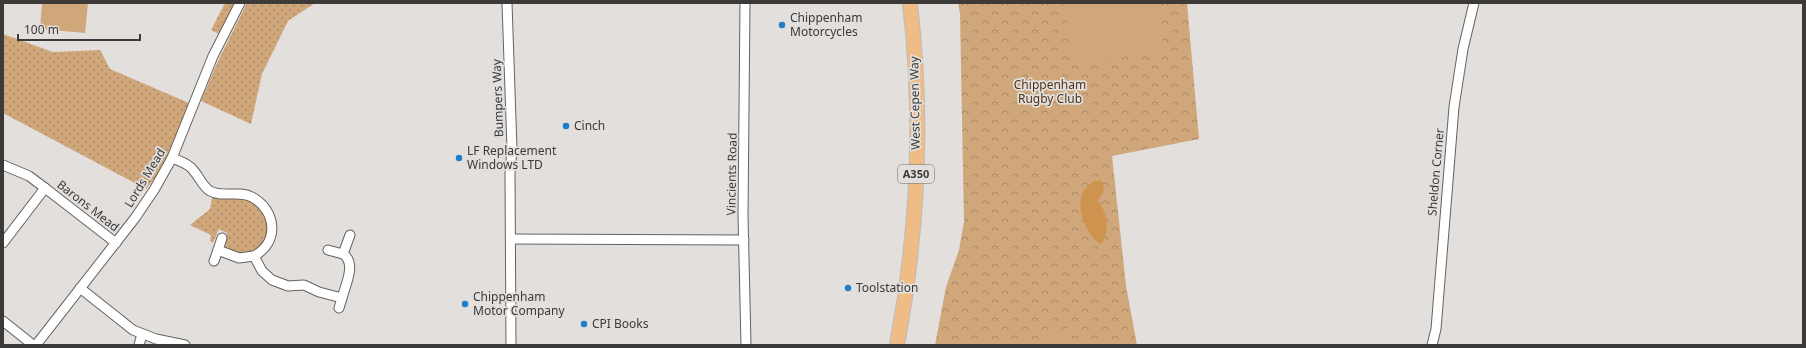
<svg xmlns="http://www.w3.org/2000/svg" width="1806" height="348" viewBox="0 0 1806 348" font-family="'Noto Sans',sans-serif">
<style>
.grass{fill:url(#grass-dots)}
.park{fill:url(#park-crowns)}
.pitch{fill:#d0a77a}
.water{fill:#ce934f}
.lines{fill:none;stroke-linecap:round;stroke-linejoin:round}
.minor-casing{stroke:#656360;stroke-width:11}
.highway-casing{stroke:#bcbcbc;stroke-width:16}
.minor{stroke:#fff;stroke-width:9}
.highway{stroke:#efbc85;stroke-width:14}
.poi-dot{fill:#1d7fcb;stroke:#e2dfdd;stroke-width:1.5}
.labels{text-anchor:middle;stroke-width:3.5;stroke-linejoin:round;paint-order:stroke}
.shield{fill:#e2dfdd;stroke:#6d6c6a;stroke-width:1}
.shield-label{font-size:11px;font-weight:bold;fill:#3b3a39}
.poi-label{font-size:12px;fill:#3b3a39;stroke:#e2dfdd;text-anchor:start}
.park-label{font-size:12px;fill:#4d3417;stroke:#e2dfdd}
.street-label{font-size:12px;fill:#3b3a39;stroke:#e2dfdd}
</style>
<defs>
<pattern id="grass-dots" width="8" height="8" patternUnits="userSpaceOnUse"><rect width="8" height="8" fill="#d0a77a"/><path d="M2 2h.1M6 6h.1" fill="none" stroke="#aa8965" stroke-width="1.8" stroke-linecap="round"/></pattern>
<pattern id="park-crowns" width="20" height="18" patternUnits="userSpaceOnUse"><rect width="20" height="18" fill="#d0a77a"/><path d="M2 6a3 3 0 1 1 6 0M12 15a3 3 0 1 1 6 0" fill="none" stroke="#aa8965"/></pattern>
</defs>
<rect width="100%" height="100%" fill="#e2dfdd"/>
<g class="grass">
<polygon points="225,3 236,3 219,34 211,30"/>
<polygon points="247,3 315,3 288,21 262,74 251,124 201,101 218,61"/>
<polygon points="3,34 53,52 100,50 110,69 189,103 170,158 146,189 3,113"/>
<path d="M241,197C297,215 255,273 225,248L227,233L219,229L213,243L210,241L211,235L190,225L210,209L212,198Z"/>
</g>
<polygon class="park" points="958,3 1187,3 1199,139 1112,156 1126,286 1137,345 935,345 946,287 959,250 964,222 960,14"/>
<g class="pitch">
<polygon points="42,3 88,3 85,33 40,29"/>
<polygon points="1065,3 1159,3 1164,52 1072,64"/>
<polygon points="1068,328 1075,345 1028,345"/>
</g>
<path class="water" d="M1100,180L1103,183C1105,191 1102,195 1097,201C1107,206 1111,239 1100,244C1081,231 1068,186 1100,180Z"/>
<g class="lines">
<g class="minor-casing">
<g id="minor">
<polyline points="507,3 512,149 510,173 511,345"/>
<polyline points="745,3 743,215 746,345"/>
<path d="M172,158C179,161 188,163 193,170C199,176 202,186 210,191C223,198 239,190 252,197C276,210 280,242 254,256L262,271L272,280L288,286L304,285L319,292L342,298C345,286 357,263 343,254L350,235"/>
<polyline points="3,165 29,176 45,188"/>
<polyline points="511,239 744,240"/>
<polyline points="3,243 45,188 116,243"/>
<polyline points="218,250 222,238"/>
<polyline points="328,250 343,254"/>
<polyline points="214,261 218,250 239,258 254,256"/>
<polyline points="80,288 133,330 156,339 185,345"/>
<polyline points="339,308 342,298"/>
<polyline points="3,321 33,345"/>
<polyline points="36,345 135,218 154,190 172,158 213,56 240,3"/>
<polyline points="139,345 142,334"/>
<polyline points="1432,345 1436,329 1454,107 1463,49 1474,3"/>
</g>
</g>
<g class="highway-casing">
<path id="highway" d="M897,345C918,233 923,116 910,3"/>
</g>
<use href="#minor" class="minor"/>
<use href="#highway" class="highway"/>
</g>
<g class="poi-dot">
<circle cx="782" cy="25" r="4"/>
<circle cx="566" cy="126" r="4"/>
<circle cx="459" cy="158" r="4"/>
<circle cx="848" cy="288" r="4"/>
<circle cx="465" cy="304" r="4"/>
<circle cx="584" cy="324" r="4"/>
</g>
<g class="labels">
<rect class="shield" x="898" y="165" width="36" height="18" rx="3"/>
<g class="shield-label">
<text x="916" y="178">A350</text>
</g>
<g class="poi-label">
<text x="790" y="22">Chippenham<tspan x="790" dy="14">Motorcycles</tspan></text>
<text x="574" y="130">Cinch</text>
<text x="467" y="155">LF Replacement<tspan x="467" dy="14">Windows LTD</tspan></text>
<text x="856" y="292">Toolstation</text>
<text x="473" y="301">Chippenham<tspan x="473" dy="14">Motor Company</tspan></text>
<text x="592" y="328">CPI Books</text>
</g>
<g class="park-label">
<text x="1050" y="89">Chippenham<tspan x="1050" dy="14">Rugby Club</tspan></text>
</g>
<g class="street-label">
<text transform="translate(498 98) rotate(-92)" y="4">Bumpers Way</text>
<text transform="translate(915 103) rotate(-91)" y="4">West Cepen Way</text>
<text transform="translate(1436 172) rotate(-85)" y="4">Sheldon Corner</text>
<text transform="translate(732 174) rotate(-89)" y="4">Vincients Road</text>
<text transform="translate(145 178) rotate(-59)" y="4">Lords Mead</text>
<text transform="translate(88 206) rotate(38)" y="4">Barons Mead</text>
</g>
</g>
<rect width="1806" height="348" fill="none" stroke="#3b3a39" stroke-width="8"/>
<path d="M18 34v6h122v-6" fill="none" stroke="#3b3a39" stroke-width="2"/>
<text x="24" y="34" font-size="12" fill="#3b3a39" stroke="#e2dfdd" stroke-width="3" paint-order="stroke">100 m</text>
</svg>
